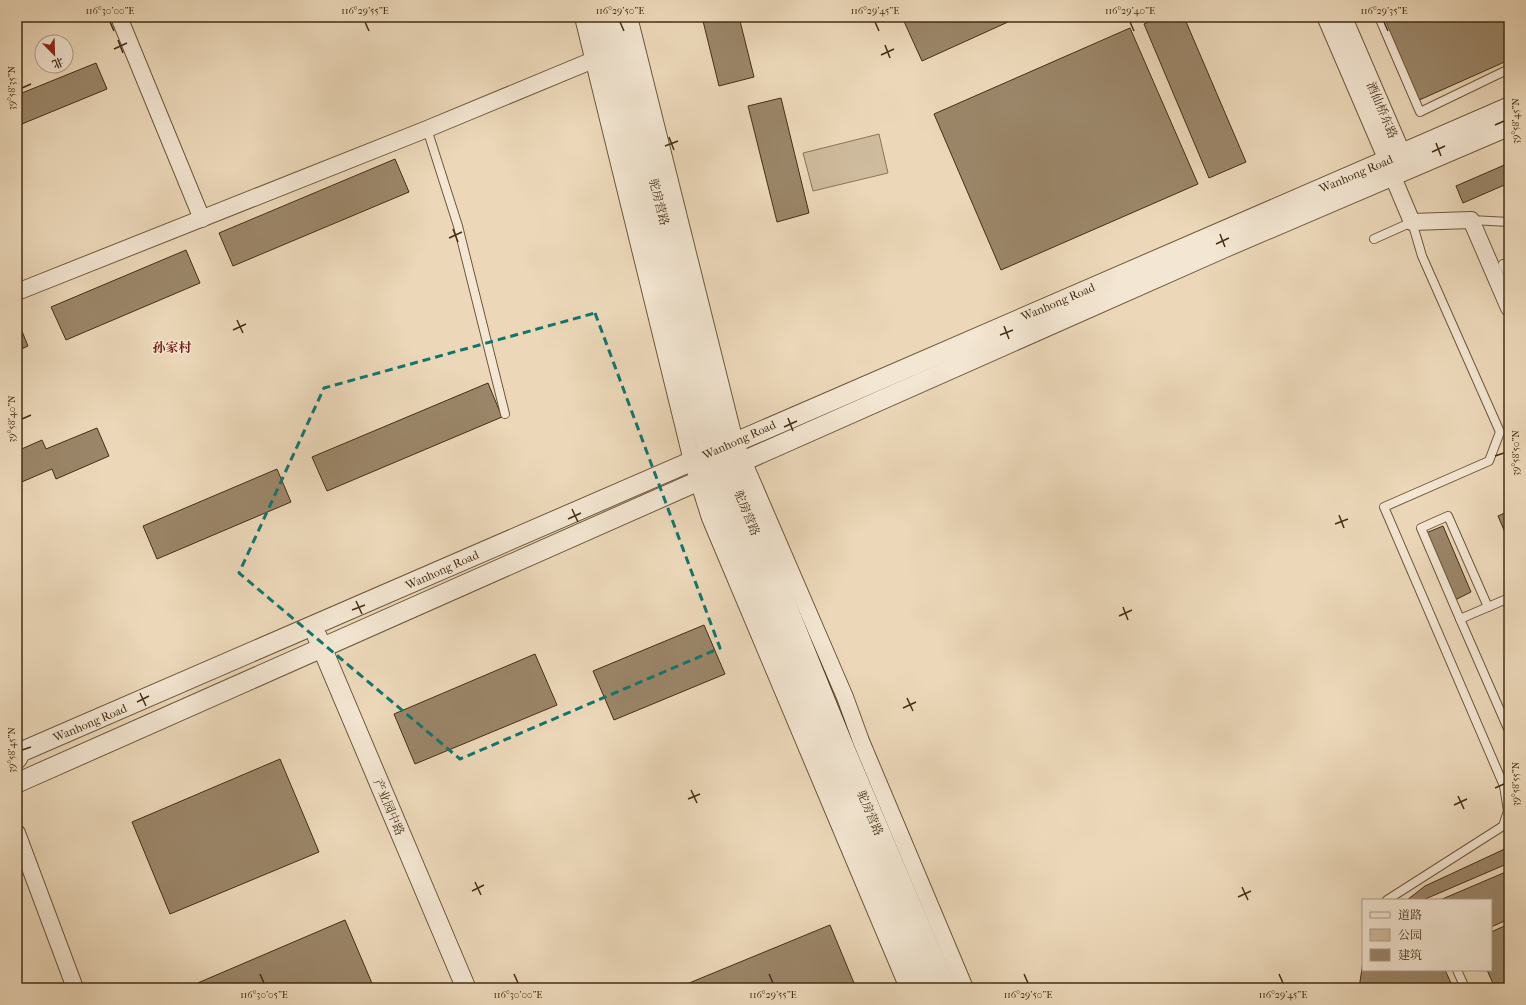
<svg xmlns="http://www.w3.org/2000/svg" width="1526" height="1005" viewBox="0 0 1526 1005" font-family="'IM FELL French Canon','Noto Serif SC',serif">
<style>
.green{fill:#cfbb9d;stroke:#8a7458}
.building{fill:#9b8669;stroke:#442e13}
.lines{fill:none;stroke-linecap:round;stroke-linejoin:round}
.service-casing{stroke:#6e583c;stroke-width:10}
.minor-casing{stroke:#6e583c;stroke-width:18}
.tertiary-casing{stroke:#6e583c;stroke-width:21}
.secondary-casing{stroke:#442e13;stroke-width:24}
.service{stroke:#f3e6d2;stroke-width:8}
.minor{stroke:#f3e6d2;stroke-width:16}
.tertiary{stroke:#f3e6d2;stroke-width:19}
.secondary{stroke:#f3e6d2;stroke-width:22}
.marked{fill:none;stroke:#0f766e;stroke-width:3;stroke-dasharray:8 5;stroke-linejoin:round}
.ticks{fill:none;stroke:#442e13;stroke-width:1.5}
.labels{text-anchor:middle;stroke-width:3;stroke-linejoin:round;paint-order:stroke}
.street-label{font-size:12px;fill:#442e13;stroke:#f3e6d2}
.neighbourhood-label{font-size:13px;font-weight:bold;fill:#7a1f14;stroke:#f3e6d2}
.neatline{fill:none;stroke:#442e13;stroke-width:1.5}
.ticks-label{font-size:10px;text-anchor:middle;fill:#442e13}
</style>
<rect width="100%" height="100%" fill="#ecd8b9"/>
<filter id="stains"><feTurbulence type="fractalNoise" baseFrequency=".005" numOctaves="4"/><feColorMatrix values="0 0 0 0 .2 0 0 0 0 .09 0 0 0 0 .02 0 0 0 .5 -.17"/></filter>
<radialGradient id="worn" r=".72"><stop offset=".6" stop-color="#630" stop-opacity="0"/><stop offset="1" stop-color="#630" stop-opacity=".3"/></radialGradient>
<polygon class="green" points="879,134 888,173 813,191 803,153"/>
<g class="building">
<polygon points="702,17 739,17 754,77 719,86"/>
<polygon points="902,17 1019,17 922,61"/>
<polygon points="1161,17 1184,17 1246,162 1209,178 1144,24"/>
<polygon points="1380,17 1509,17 1509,60 1417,101"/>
<polygon points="1130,28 1198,184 1001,270 934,114"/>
<polygon points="96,63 107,89 17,126 17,95"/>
<polygon points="781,98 809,213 777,222 748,106"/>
<polygon points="395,159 409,192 233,266 219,233"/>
<polygon points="1509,163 1509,183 1463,203 1456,186"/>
<polygon points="186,250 200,283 66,340 51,307"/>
<polygon points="19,324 28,346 17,351 17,325"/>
<polygon points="488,383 502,417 327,491 312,457"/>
<polygon points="97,428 109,456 56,479 52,469 17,484 17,451 42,440 46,449"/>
<polygon points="277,469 291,502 157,559 143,526"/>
<polygon points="1509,511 1509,542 1498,516"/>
<polygon points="1443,526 1471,592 1455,600 1426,533"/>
<polygon points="704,625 725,674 614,720 593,671"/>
<polygon points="535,654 557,705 415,764 394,714"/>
<polygon points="280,759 319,852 170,914 132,822"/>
<polygon points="1509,847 1509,863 1423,900 1407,900 1425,886"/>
<polygon points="1508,871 1509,919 1491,927 1491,900 1440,900"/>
<polygon points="345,920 374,988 186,988"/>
<polygon points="1509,924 1509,988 1495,988 1487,970 1491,970 1491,932"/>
<polygon points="830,925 856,988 677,988"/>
<polygon points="1363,962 1363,970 1445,970 1451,983 1439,988 1359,988"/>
</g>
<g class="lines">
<g class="service-casing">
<g id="service">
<polyline points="1379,17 1420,112 1509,69"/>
<polyline points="427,129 458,226 505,414"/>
<polyline points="1471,220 1509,222"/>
<polyline points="1374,239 1412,222 1422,256 1500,432 1489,461 1384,507 1504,786 1508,811 1503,826 1387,900"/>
<polyline points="1503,264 1509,277"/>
<polyline points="1509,598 1460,619 1509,731"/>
<polyline points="1460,619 1421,528 1448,516 1488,607"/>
<polyline points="1457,970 1465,988"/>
</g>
</g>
<g class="minor-casing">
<g id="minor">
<polyline points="119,17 202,219"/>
<polyline points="583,17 692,461 710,518 908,988"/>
<polyline points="629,17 735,442 845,697 861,741 965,988"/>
<polyline points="1393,177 1412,222 1471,220 1509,308"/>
<polyline points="17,292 427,129 603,56"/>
<polyline points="17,833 75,988"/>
</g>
</g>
<g class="tertiary-casing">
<g id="tertiary">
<polyline points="597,17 708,454"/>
<polyline points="613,17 701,371 726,458"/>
<polyline points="1327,17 1388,159 1391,172"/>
<polyline points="1342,17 1401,154 1397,166"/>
<polyline points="317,636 466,988"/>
<polyline points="17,759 21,752 1509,107"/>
<polyline points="17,783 1224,248 1509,126"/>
</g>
</g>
<g class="secondary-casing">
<g id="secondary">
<polyline points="708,454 722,502 927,988"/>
<polyline points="729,467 843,748 945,988"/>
</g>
</g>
<use href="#service" class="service"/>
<use href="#minor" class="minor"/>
<use href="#tertiary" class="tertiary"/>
<use href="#secondary" class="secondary"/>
</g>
<path class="marked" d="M595,313L720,648L460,759L239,573L324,388Z"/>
<path class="ticks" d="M110,22L114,31M365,22L369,31M620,22L624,31M875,22L879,31M1130,22L1134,31M1384,22L1388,31M118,40L123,53M885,45L890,58M114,49L127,43M881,55L894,49M22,88L31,84M1495,125L1504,121M669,137L674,150M1436,143L1441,156M665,146L678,141M1432,152L1445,146M453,229L458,242M1220,234L1225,247M449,238L462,232M1216,244L1229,238M237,320L243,333M1004,326L1009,339M233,330L246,324M1000,335L1013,330M788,418L793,431M22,419L31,415M784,427L797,421M1495,456L1504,453M572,509L578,522M1339,515L1344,528M568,519L581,513M1335,524L1348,519M356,601L362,614M1123,607L1128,620M352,610L365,605M1119,616L1132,610M140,693L146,706M907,698L913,711M137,702L149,696M903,708L916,702M22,750L31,747M1495,788L1504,784M691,790L697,803M1458,796L1464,809M688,799L700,794M1454,805L1467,799M475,882L481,895M1242,887L1248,900M472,891L484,885M1238,897L1251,891M260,974L264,983M514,974L518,983M769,974L773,983M1024,974L1028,983M1279,974L1283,983"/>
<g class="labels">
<g class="street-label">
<text transform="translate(1382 110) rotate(67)" y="4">酒仙桥东路</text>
<text transform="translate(1356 174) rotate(-23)" y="4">Wanhong Road</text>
<text transform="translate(659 202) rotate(76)" y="4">驼房营路</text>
<text transform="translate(1058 302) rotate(-23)" y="4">Wanhong Road</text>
<text transform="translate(739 440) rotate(-24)" y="4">Wanhong Road</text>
<text transform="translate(747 513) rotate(68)" y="4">驼房营路</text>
<text transform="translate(442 570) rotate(-24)" y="4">Wanhong Road</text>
<text transform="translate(90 723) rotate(-23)" y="4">Wanhong Road</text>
<text transform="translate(389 807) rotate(67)" y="4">产业园中路</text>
<text transform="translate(870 813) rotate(67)" y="4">驼房营路</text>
</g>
<g class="neighbourhood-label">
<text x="172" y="352">孙家村</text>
</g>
</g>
<rect width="1526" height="1005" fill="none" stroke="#ecd8b9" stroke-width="44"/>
<rect x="1362" y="899" width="130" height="72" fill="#f3e6d2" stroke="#ad9c86"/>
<rect x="1370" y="912" width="20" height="6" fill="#f3e6d2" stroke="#ad9c86"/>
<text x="1398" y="919" font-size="12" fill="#442e13">道路</text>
<rect x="1370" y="929" width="20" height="12" fill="#cfbb9d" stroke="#ad9c86"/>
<text x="1398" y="939" font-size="12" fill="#442e13">公园</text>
<rect x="1370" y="949" width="20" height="12" fill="#9b8669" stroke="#ad9c86"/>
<text x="1398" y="959" font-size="12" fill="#442e13">建筑</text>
<g transform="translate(54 54) rotate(157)"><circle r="19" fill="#f3e6d2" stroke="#ad9c86"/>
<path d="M0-3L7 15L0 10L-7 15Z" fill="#8f2418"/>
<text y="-6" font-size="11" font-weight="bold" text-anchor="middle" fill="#442e13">北</text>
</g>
<rect x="22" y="22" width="1482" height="961" class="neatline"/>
<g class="ticks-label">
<text x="110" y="14">116°30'00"E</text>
<text x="365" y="14">116°29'55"E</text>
<text x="620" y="14">116°29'50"E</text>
<text x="875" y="14">116°29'45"E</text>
<text x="1130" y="14">116°29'40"E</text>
<text x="1384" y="14">116°29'35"E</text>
<text transform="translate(11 88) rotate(-90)" y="4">39°58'35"N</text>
<text transform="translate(1515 121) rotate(-90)" y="4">39°58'45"N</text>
<text transform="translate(11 419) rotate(-90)" y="4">39°58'40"N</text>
<text transform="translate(1515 453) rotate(-90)" y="4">39°58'50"N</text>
<text transform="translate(11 750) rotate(-90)" y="4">39°58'45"N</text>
<text transform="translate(1515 784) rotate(-90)" y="4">39°58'55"N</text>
<text x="264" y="998">116°30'05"E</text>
<text x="518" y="998">116°30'00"E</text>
<text x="773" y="998">116°29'55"E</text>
<text x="1028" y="998">116°29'50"E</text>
<text x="1283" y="998">116°29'45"E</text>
</g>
<rect width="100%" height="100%" filter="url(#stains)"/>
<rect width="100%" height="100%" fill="url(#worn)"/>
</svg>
